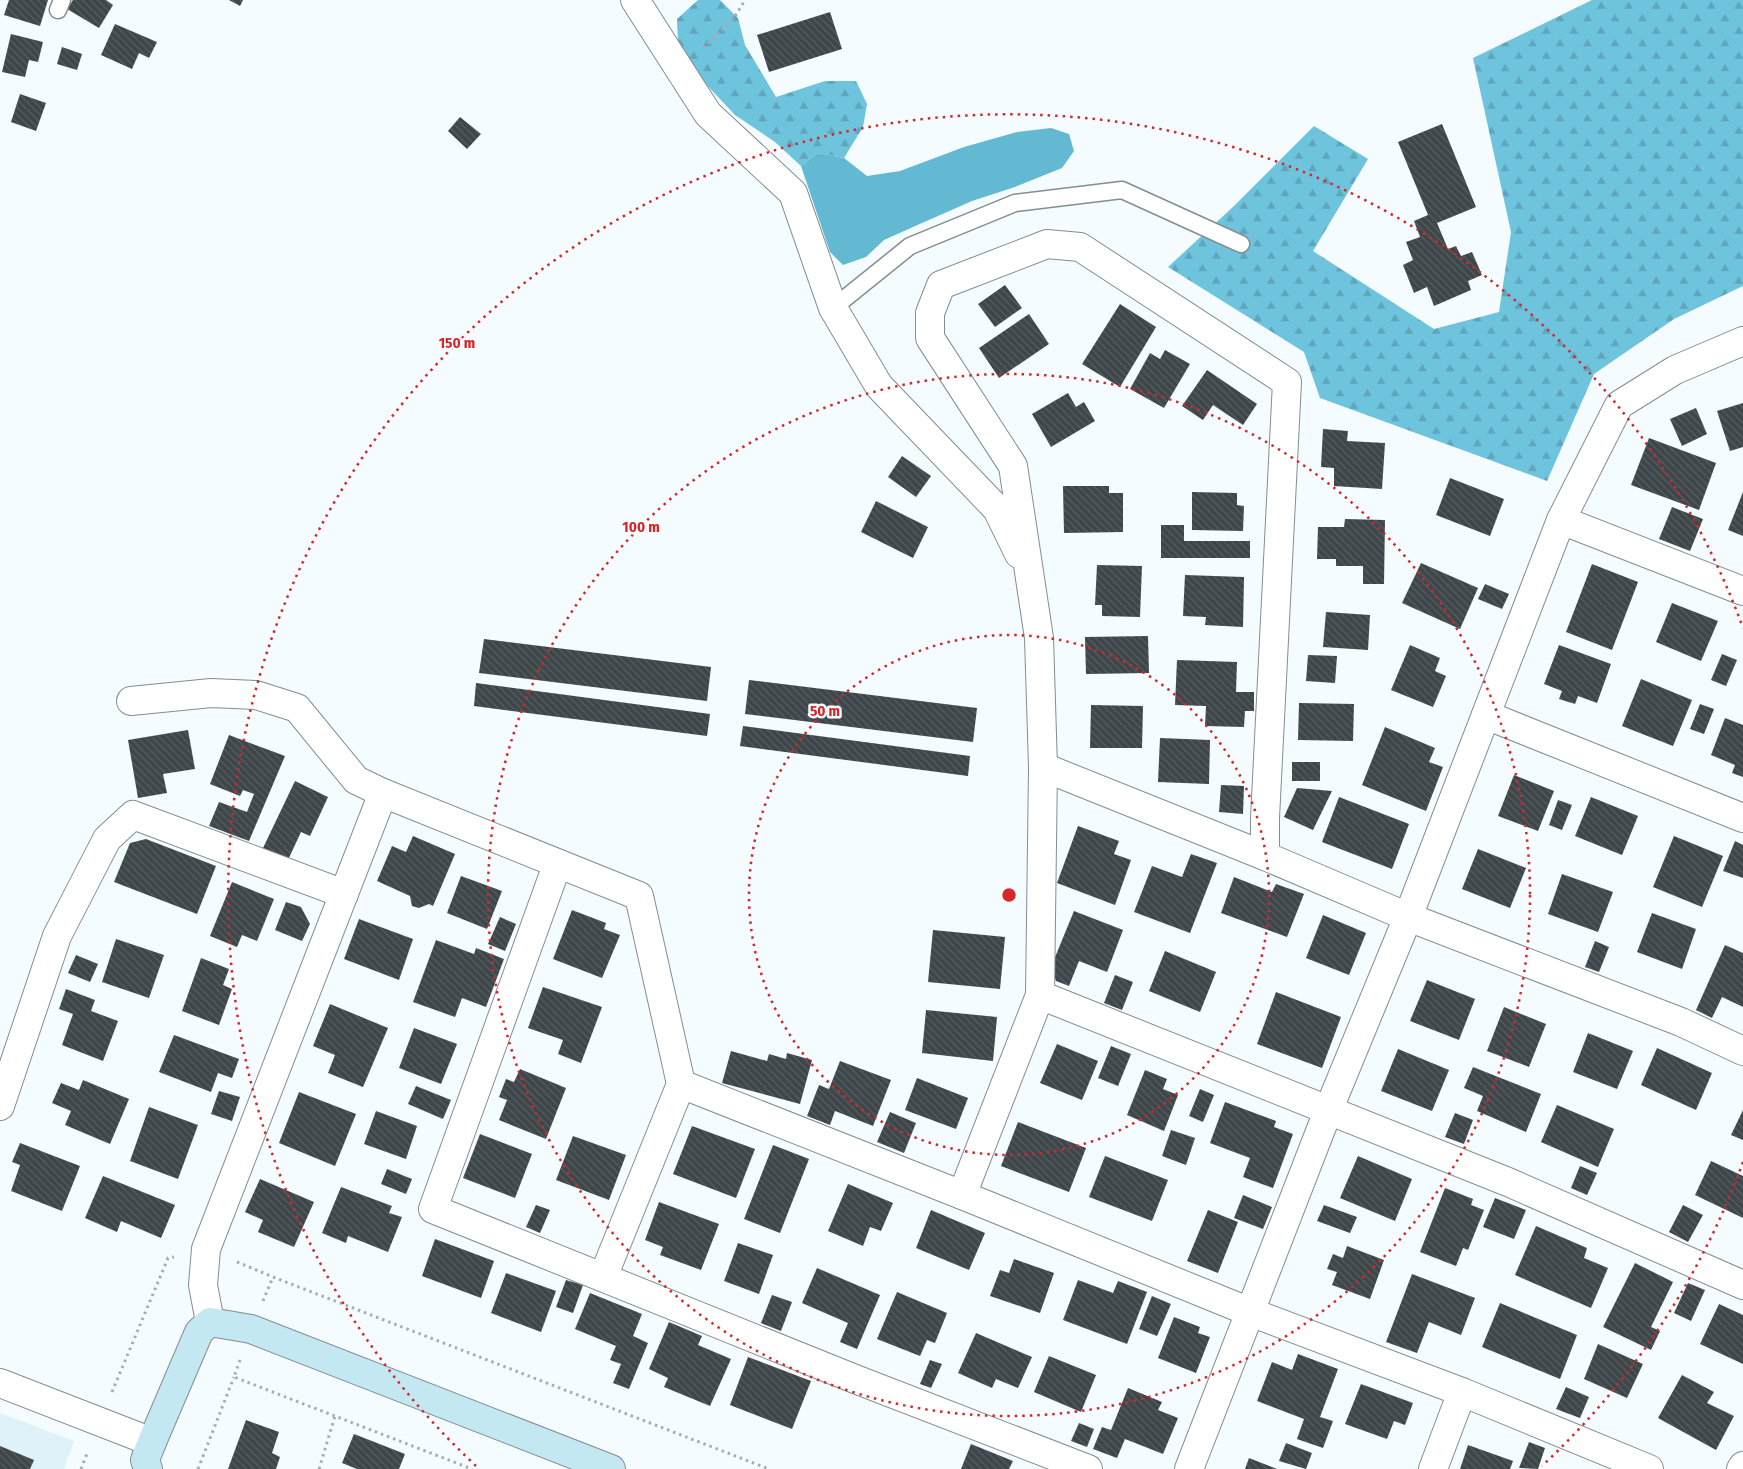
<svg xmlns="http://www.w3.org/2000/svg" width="1743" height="1469" viewBox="0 0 1743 1469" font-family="'Fira Sans Condensed',sans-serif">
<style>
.built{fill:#e0f2f9}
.forest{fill:url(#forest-firs)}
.water{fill:#63b8d2}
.building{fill:url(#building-back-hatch)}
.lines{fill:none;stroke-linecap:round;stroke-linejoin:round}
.lane-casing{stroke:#848d90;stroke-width:19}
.street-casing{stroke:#848d90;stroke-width:30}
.secondary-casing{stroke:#848d90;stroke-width:30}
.path{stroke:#a6adaf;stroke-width:3;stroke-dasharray:2.5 4;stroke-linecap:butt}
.lane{stroke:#fff;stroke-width:16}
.street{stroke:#fff;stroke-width:28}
.secondary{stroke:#c3e8f2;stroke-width:28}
.ring{fill:none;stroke:#d62828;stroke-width:2.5;stroke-dasharray:2.5 5}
.centre{fill:#d62828;stroke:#f4fcff;stroke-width:2.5}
.ring-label{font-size:15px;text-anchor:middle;font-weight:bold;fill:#d62828;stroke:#f4fcff;stroke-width:5;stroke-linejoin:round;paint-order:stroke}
</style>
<defs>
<pattern id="forest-firs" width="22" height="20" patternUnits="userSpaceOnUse" patternTransform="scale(1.25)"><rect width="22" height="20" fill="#6ec3dd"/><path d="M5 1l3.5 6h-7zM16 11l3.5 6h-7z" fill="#5ea6bd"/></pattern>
<pattern id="building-back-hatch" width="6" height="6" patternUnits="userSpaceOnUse" patternTransform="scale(1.25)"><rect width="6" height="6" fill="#3e4649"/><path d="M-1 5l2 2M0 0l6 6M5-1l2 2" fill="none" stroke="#565d5f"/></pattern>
</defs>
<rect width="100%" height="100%" fill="#f4fcff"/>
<polygon class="built" points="0,1413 74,1441 64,1469 0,1469"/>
<g class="forest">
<polygon points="698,0 720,0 738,18 745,45 776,97 825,81 856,81 867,104 863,127 844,158 818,153 801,166 775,142 735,115 703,81 678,43 677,19"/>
<polygon points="1592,0 1743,0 1743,286 1674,319 1594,374 1547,481 1320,398 1304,352 1168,267 1234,206 1314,126 1368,159 1313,251 1434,329 1499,312 1511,232 1473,58"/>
</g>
<polygon class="water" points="1051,128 1069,134 1074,151 1062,168 1015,187 972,201 913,227 884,240 866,257 843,265 830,252 801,166 818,153 844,158 867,176 900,171 964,147 1017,132"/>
<g class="building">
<polygon points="9,0 48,0 40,26 4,15"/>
<polygon points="73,0 106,0 113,5 99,28 67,9"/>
<polygon points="229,0 243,0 240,6"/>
<polygon points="830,12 842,49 769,72 757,35"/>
<polygon points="115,24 157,42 149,58 139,53 132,69 101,55"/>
<polygon points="11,34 43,42 38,62 29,60 25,77 2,72"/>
<polygon points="62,47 82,54 77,70 57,64"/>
<polygon points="20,94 46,103 36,131 11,122"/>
<polygon points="460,117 481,134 467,149 448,131"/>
<polygon points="1442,124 1476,207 1437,223 1448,249 1456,246 1461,256 1472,252 1482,275 1468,281 1471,290 1434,306 1427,287 1414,293 1403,265 1413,260 1406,242 1420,237 1414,221 1428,215 1398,142"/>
<polygon points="1005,285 1022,308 995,327 978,304"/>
<polygon points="1120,304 1156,327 1120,387 1082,364"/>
<polygon points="1029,314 1049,344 999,378 979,348"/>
<polygon points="1165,350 1190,364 1164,408 1130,389 1150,353 1160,359"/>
<polygon points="1207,370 1257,404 1243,425 1213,405 1203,420 1182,406"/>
<polygon points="1068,393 1076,407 1084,402 1095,421 1051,447 1032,414"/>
<polygon points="1743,403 1743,447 1730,451 1717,411"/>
<polygon points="1696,408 1707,434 1682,446 1670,419"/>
<polygon points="1323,429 1348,431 1347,441 1385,443 1382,489 1334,486 1334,468 1321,467"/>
<polygon points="1649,438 1716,463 1699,510 1631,485"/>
<polygon points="902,456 931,476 916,497 888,477"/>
<polygon points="1450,478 1504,499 1490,536 1436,515"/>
<polygon points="1063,486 1109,486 1109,493 1123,493 1123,532 1064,533"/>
<polygon points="1192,492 1237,493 1237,505 1244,506 1243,531 1192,530"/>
<polygon points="1743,492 1743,536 1728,530"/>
<polygon points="876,501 928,527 913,558 861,532"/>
<polygon points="1672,507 1703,519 1690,551 1659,539"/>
<polygon points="1345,519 1385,520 1384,584 1363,584 1363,566 1336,566 1336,559 1317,559 1318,527 1344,527"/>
<polygon points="1161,525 1184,525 1184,541 1250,541 1250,558 1161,558"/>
<polygon points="1421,563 1478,588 1460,629 1402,603"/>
<polygon points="1592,564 1638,582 1612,650 1566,632"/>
<polygon points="1097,565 1142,566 1140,617 1102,616 1102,605 1095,605"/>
<polygon points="1185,575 1244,577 1243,627 1205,625 1206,617 1183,616"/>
<polygon points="1485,584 1509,594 1502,609 1478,599"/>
<polygon points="1672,603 1718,621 1701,661 1656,642"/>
<polygon points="1326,612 1370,615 1368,650 1323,647"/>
<polygon points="1148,636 1149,673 1086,674 1085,637"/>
<polygon points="484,639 711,667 707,701 479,673"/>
<polygon points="1410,645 1440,658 1435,671 1446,676 1433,707 1391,690"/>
<polygon points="1559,645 1611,664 1597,703 1578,696 1575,704 1559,699 1562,691 1544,684"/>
<polygon points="1722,654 1737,660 1726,686 1711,680"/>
<polygon points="1308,655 1337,656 1335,683 1306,681"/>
<polygon points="1177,660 1237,662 1236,692 1254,692 1254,711 1245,711 1244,727 1205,726 1206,706 1175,705"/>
<polygon points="1641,679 1692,700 1673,746 1622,726"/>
<polygon points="749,680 977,708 973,742 745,714"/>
<polygon points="476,683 710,714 707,736 474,706"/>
<polygon points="1299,703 1354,704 1353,741 1298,740"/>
<polygon points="1700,704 1714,709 1704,734 1690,729"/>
<polygon points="1091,705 1143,706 1142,748 1090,748"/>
<polygon points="1725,718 1743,725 1743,777 1732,773 1735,765 1711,755"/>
<polygon points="743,726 970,756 968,776 740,746"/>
<polygon points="1385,727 1435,748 1429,762 1443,767 1426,811 1362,785"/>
<polygon points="188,730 195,769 163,774 167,793 138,798 128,740"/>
<polygon points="229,735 285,756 249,841 209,826 219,802 247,812 254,794 243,790 240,796 210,784"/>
<polygon points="1160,738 1210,740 1209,784 1158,782"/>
<rect x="1292" y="762" width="28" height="19"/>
<polygon points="1514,775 1554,791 1538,831 1498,816"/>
<polygon points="295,781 328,797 310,836 301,832 288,860 263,848"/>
<polygon points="1221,785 1244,786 1243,814 1219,812"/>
<polygon points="1297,788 1332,791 1313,830 1284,817"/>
<polygon points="1339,797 1409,824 1392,869 1322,842"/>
<polygon points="1591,797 1638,816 1622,855 1575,836"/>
<polygon points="1558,800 1572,805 1562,830 1549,825"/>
<polygon points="1078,826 1119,841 1114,854 1131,860 1115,905 1057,883"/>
<polygon points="413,836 455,854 433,906 429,904 419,908 412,906 410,896 377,881 392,846 406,852"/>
<polygon points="1674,836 1723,856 1702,907 1653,887"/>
<polygon points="146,839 216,866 197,914 114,882 130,843"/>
<polygon points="1735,841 1743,845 1743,878 1723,871"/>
<polygon points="1478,849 1526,868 1510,908 1462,889"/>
<polygon points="1191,854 1217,863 1190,933 1134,912 1152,866 1182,877"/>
<polygon points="1562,874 1613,892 1598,932 1548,914"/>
<polygon points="461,876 502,891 487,929 447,913"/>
<polygon points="1234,877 1272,892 1276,884 1304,894 1287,937 1221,913"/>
<polygon points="232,882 274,899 257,941 242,935 237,947 210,936"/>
<polygon points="286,902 301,907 310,924 302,941 275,930"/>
<polygon points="572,910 606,923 604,929 620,935 602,978 553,959"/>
<polygon points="1074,911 1123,930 1107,972 1079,961 1069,986 1056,981 1051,967"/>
<polygon points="1652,913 1696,929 1682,969 1637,952"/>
<polygon points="1323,915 1366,933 1349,975 1306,958"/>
<polygon points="500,917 516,924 505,951 488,944"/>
<polygon points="359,919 413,939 399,980 344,959"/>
<polygon points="933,930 1005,937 1000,989 928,982"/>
<polygon points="116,939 164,955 149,998 102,982"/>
<polygon points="436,940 474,954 476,948 504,959 486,1007 462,998 455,1017 413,1002"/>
<polygon points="1595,941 1609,947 1599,972 1585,967"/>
<polygon points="1725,945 1743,953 1743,1007 1722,997 1712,1018 1696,1010"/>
<polygon points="1165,951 1216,972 1200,1012 1149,991"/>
<polygon points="76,955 98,964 90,982 68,973"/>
<polygon points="201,958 229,969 223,985 232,989 219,1025 182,1011"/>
<polygon points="1115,975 1133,982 1122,1010 1104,1003"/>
<polygon points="1427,980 1475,999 1459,1040 1410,1021"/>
<polygon points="543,987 602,1007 581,1063 558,1054 563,1040 528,1028"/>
<polygon points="66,989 95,1000 91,1011 118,1021 103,1061 62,1045 73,1014 59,1009"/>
<polygon points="1276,992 1341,1017 1322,1068 1257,1044"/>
<polygon points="330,1004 388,1028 363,1087 328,1073 335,1055 313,1046"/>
<polygon points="1504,1007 1546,1024 1529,1067 1487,1051"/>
<polygon points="926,1010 997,1017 993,1061 922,1053"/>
<polygon points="414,1028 457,1044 441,1084 399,1068"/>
<polygon points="1588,1033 1633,1051 1617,1089 1573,1072"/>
<polygon points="174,1035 239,1059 232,1078 218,1073 211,1092 159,1072"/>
<polygon points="1057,1044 1098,1061 1082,1100 1040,1083"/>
<polygon points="1111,1046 1131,1054 1118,1086 1098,1078"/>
<polygon points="1657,1048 1712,1073 1696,1110 1641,1085"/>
<polygon points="1398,1049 1449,1070 1432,1111 1381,1091"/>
<polygon points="731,1051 767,1061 769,1054 786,1059 787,1053 812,1060 800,1104 722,1083"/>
<polygon points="840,1061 891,1080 873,1126 835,1111 830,1125 807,1116 819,1085 829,1089"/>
<polygon points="1473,1067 1541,1094 1526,1132 1477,1111 1483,1096 1464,1088"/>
<polygon points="520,1069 566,1088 546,1139 499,1120 507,1100 499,1097 506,1079 514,1082"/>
<polygon points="1145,1070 1167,1079 1163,1089 1178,1095 1164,1131 1127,1115"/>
<polygon points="917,1078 968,1098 956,1129 905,1110"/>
<polygon points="83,1080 129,1099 110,1144 65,1125 71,1111 52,1103 61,1083 79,1090"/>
<polygon points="416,1086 451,1100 443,1119 408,1104"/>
<polygon points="1200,1089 1214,1095 1203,1122 1189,1116"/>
<polygon points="219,1091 240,1097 232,1121 211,1114"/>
<polygon points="299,1092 356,1114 335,1166 279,1143"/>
<polygon points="1225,1102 1276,1121 1274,1127 1293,1134 1273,1188 1243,1177 1250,1158 1210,1143"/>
<polygon points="1557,1105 1614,1129 1598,1167 1541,1142"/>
<polygon points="149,1107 198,1125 178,1179 130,1161"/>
<polygon points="1743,1110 1743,1140 1731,1135"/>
<polygon points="376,1111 417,1126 406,1159 364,1144"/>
<polygon points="890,1112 916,1123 904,1153 877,1142"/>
<polygon points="1455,1113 1473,1120 1464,1144 1445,1137"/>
<polygon points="1018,1122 1086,1148 1069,1192 1001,1166"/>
<polygon points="692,1126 755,1149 736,1198 673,1174"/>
<polygon points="1171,1130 1195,1138 1186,1165 1162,1156"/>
<polygon points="480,1134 532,1154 515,1198 463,1178"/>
<polygon points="573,1136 626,1155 609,1200 556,1180"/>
<polygon points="20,1143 80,1166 62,1211 11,1191 20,1165 12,1162"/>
<polygon points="773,1145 809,1159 780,1233 744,1219"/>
<polygon points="1105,1156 1168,1180 1152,1221 1089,1197"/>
<polygon points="1358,1156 1412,1179 1395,1221 1340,1198"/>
<polygon points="1711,1161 1743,1176 1743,1218 1695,1195"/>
<polygon points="1580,1166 1597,1173 1587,1195 1571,1188"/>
<polygon points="387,1169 412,1179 406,1194 381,1184"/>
<polygon points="103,1176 175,1205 161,1238 121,1221 117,1232 85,1218"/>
<polygon points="260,1179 314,1202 294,1247 258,1232 263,1220 245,1212"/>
<polygon points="848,1184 893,1203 881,1231 870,1227 863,1246 828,1231"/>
<polygon points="341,1187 392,1206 389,1213 402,1217 388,1252 348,1236 346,1243 322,1233"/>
<polygon points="1445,1188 1473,1199 1471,1205 1484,1210 1468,1250 1463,1248 1456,1266 1420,1252"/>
<polygon points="1243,1195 1272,1207 1263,1229 1234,1218"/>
<polygon points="1495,1198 1526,1210 1514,1239 1483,1227"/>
<polygon points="659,1202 719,1224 701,1270 660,1255 663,1247 645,1240"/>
<polygon points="536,1205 550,1210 540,1233 526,1227"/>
<polygon points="1324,1205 1357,1217 1350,1233 1317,1221"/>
<polygon points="1683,1205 1703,1215 1688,1242 1669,1232"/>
<polygon points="931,1210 985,1233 969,1270 916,1248"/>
<polygon points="1208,1210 1238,1222 1218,1273 1187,1261"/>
<polygon points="1536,1226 1587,1248 1584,1258 1608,1268 1591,1308 1515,1275"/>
<polygon points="435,1239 494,1261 481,1298 422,1276"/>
<polygon points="738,1243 773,1255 759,1294 724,1281"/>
<polygon points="1347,1246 1384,1260 1370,1299 1332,1285 1337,1272 1327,1269 1333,1254 1343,1258"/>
<polygon points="1014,1259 1054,1273 1040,1313 990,1296 1000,1270 1009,1273"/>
<polygon points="1635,1263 1673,1282 1651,1327 1660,1331 1651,1350 1603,1327"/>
<polygon points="817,1268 880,1295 857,1349 840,1342 848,1323 802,1303"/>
<polygon points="506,1273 556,1291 541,1332 491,1313"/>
<polygon points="1412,1274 1475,1298 1461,1335 1429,1322 1417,1353 1386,1342"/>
<polygon points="566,1280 583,1285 573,1313 556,1307"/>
<polygon points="1078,1280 1113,1293 1118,1281 1147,1292 1127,1344 1063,1320"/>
<polygon points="1688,1283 1705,1290 1691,1321 1674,1313"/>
<polygon points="897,1292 947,1313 935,1343 927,1340 920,1356 877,1339"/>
<polygon points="590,1293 642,1314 633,1336 648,1343 629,1389 613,1383 621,1364 610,1360 616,1346 575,1329"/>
<polygon points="772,1295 792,1302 781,1331 761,1323"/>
<polygon points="1152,1296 1171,1304 1157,1336 1139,1329"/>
<polygon points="1500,1303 1577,1335 1560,1379 1482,1347"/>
<polygon points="1719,1304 1743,1315 1743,1364 1700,1344"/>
<polygon points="1174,1317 1200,1327 1198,1333 1210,1337 1196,1373 1158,1358"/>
<polygon points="669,1322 702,1336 698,1345 731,1359 710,1406 664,1387 668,1378 649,1369"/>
<polygon points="976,1333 1032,1357 1018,1388 996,1379 992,1388 958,1373"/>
<polygon points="1598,1344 1643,1364 1627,1398 1584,1379"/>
<polygon points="1298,1354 1338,1369 1320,1417 1333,1421 1323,1448 1297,1439 1304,1419 1257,1401 1272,1362 1292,1370"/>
<polygon points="1049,1356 1096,1375 1081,1412 1034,1392"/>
<polygon points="748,1357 811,1381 792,1429 730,1405"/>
<polygon points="930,1360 942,1364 931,1388 920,1384"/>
<polygon points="1682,1375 1714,1392 1707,1403 1734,1416 1716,1450 1658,1418"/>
<polygon points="1361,1384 1413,1403 1405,1425 1394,1421 1387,1439 1345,1424"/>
<polygon points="1566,1387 1589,1397 1580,1418 1556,1409"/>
<polygon points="1128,1388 1162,1402 1158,1410 1178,1418 1163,1454 1125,1439 1117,1458 1093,1449 1102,1427 1111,1430"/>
<polygon points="246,1420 279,1432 272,1453 280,1457 276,1469 228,1469"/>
<polygon points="1079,1423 1094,1429 1087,1447 1071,1441"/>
<polygon points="354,1434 405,1454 399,1469 357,1469 342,1463"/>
<polygon points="1529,1442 1545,1448 1538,1469 1519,1468"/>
<polygon points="1286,1443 1312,1453 1306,1469 1279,1461"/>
<polygon points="971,1444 1013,1461 1009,1469 961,1469"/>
<polygon points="1468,1445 1513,1461 1510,1469 1460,1469"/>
<polygon points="0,1446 34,1460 30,1469 0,1469"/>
<polygon points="1249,1458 1277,1469 1245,1469"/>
</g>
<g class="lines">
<g class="lane-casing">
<g id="lane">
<polyline points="58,10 62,0"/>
<polyline points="833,308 910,246 1015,203 1122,190 1241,244"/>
</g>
</g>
<g class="street-casing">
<g id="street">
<polyline points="635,0 708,114 793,193 833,308 879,386 997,509 1019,554"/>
<polyline points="1561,520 1743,591"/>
<polyline points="131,701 211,693 256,695 297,708 356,780 383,793"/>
<polyline points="1486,715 1743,818"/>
<polyline points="1043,767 1265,856"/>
<polyline points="557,865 433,1209 855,1379 1088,1469"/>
<polyline points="1040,995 1508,1182 1743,1285"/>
<polyline points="0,1106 57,936 107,839 133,815 344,894"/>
<polyline points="962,1195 1040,995 1043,767 1039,638 1013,466 930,338 930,313 941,285 1047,244 1080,247 1287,382 1265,818 1265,856 1408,917 1681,1022 1743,1051"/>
<polyline points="603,1277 681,1084"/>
<polyline points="210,1322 203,1285 206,1249 383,793 639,896 681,1084 962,1195 1250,1312 1462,1392 1649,1469"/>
<polyline points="0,1383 152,1442"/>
<polyline points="1189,1469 1328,1111 1408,917 1561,520 1619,405 1675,370 1743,341"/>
<polyline points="1433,1469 1462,1392"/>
<polyline points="1741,1469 1743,1466"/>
</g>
</g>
<g class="secondary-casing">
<polyline id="secondary" points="148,1469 145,1460 152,1442 199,1332 210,1322 251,1329 611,1469"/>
</g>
<g class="path">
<polyline points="703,48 734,18 745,0"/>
<polyline points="237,1262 273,1277"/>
<polyline points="263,1301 273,1277 769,1469"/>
<polyline points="240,1360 234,1377 472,1469"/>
<polyline points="112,1392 168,1258 174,1257"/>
<polyline points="81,1469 88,1451"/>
<polyline points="198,1469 234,1377"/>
<polyline points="319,1469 335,1416"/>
</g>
<use href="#lane" class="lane"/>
<use href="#street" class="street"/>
<use href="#secondary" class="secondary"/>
</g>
<g class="ring">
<circle cx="1009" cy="895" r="260"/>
<circle cx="1009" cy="895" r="521"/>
<path d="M1743 1162A781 781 0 0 1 1542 1466M476 1466A781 781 0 1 1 1743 628"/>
</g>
<circle cx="1009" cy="895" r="8" class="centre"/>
<g class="ring-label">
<text x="457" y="348">150 m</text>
<text x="641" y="532">100 m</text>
<text x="825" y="716">50 m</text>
</g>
</svg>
